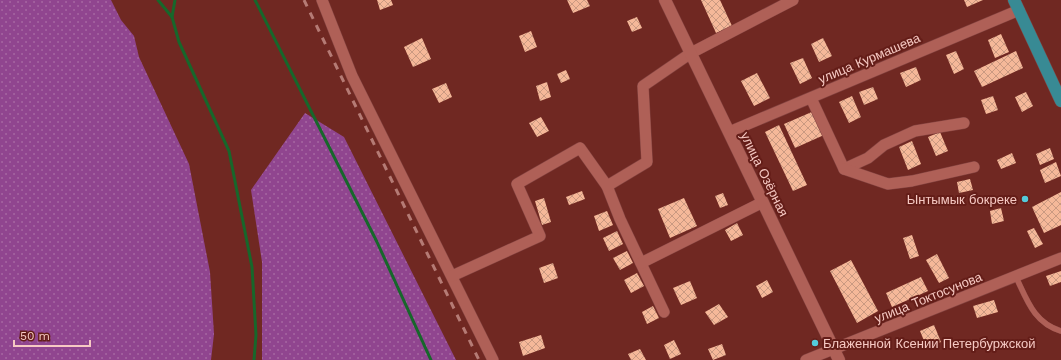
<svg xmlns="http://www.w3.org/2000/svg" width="1061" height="360" viewBox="0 0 1061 360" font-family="'Work Sans',sans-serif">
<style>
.grass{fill:url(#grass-dots)}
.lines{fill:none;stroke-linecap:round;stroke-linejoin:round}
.stream{stroke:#17672b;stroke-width:3}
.building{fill:url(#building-cross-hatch)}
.service-casing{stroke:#834340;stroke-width:6}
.minor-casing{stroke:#834340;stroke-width:12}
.tertiary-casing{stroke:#834340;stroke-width:13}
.trunk-casing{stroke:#834340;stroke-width:13}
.service{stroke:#af6057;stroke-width:5.5}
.minor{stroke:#af6057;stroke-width:11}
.tertiary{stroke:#af6057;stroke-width:12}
.trunk{stroke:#388a94;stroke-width:12}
.rail{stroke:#b57b75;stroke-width:3;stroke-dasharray:7 7;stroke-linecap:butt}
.poi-dot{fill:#53cbdb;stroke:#641d18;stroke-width:1.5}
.labels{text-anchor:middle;stroke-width:4;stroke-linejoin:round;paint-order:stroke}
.street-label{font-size:13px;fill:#f6c9c3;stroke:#641d18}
.poi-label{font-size:13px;fill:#f6c9c3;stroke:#641d18;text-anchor:end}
</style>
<defs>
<pattern id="grass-dots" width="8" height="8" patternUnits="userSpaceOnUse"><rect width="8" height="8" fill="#90458f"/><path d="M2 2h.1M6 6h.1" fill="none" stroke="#a667a2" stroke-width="1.8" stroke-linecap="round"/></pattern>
<pattern id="building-cross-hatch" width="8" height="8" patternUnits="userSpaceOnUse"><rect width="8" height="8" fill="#f5b899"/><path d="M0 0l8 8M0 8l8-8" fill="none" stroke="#ca9981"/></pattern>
</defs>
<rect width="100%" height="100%" fill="#702822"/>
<g class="grass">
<polygon points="0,0 111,0 121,20 134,36 139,57 189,164 210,272 214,334 211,360 0,360"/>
<polygon points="305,113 344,137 456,360 262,360 262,262 251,190"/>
</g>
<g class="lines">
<g class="stream">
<polyline points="158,0 172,17 179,42 229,151 252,267 256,335 254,360"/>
<polyline points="255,0 377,242 431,360"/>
<polyline points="172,17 175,0"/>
</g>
</g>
<g class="building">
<polygon points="377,0 391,0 393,5 380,10"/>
<polygon points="567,0 587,0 590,6 573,13"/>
<polygon points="701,0 720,0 732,26 716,33"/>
<polygon points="964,0 983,0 967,7"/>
<polygon points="637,17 642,28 632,32 627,21"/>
<polygon points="531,31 537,47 525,52 519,36"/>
<polygon points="1001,34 1009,52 995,58 988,40"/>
<polygon points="422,38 431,59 413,67 404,47"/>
<polygon points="823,38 832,56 819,62 811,44"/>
<polygon points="956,51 964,69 954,74 946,55"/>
<polygon points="1016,51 1023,68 982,87 974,71"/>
<polygon points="803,58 812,78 800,84 790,63"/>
<polygon points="916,67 921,80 906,87 900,73"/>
<polygon points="566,70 570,79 561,83 557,74"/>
<polygon points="757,73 770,98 754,106 741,81"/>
<polygon points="547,82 551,97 540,101 536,86"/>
<polygon points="446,83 452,97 439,103 432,89"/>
<polygon points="873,87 878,99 864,105 859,92"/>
<polygon points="1026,92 1033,106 1022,112 1015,97"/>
<polygon points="852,96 861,117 849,123 839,102"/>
<polygon points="993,96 998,110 986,114 981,100"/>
<polygon points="814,111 824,135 795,148 784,124"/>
<polygon points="541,117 549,131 537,137 529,123"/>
<polygon points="779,125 807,185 793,191 765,132"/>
<polygon points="940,132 948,151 936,156 928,137"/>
<polygon points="912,141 921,164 908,170 899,147"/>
<polygon points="1050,148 1054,159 1040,165 1036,154"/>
<polygon points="1012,153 1016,163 1001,169 997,160"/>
<polygon points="1056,162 1061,176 1045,183 1040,170"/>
<polygon points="970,179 973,190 959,193 957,182"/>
<polygon points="582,191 585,199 569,205 566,197"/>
<polygon points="1061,192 1061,225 1044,233 1032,207"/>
<polygon points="723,193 728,205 720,208 715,196"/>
<polygon points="544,198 551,222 542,225 535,201"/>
<polygon points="684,198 697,226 670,238 658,209"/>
<polygon points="1001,208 1004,221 992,224 990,211"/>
<polygon points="607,211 613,225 599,231 594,216"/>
<polygon points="737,223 743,235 731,241 725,230"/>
<polygon points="1034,228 1043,244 1035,248 1027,231"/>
<polygon points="617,231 623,244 609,251 603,238"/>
<polygon points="912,235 919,256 910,259 903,238"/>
<polygon points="627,251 633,263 620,270 613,258"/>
<polygon points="937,254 949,278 939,283 926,260"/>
<polygon points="851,260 878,311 857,323 830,271"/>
<polygon points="553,263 558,278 544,283 539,268"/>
<polygon points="1061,271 1061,282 1050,286 1046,276"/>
<polygon points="637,273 644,286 631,293 624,280"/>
<polygon points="921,277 928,291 892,307 886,293"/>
<polygon points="767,280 773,292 762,298 756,286"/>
<polygon points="690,281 697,298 681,305 673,288"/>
<polygon points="994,300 998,312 977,318 973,306"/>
<polygon points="719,304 728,317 714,325 705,312"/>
<polygon points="653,306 659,318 647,324 642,312"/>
<polygon points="934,325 941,342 927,348 920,331"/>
<polygon points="541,335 545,348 523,356 519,342"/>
<polygon points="674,340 681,354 670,359 664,345"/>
<polygon points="722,344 726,355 713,360 708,349"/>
<polygon points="640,349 646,360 631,360 628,354"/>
</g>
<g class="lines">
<g class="service-casing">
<path id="service" d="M1016,277C1027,300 1034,323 1061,331"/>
</g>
<g class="minor-casing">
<g id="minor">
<polyline points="322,0 352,76 493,360"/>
<polyline points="811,98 844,169 868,158 884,145 915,131 964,123"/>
<polyline points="729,132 1019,10"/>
<polyline points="844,169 888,184 912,181 974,167"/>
<polyline points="607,186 620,219 664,312"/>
<polyline points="641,263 763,202"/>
<polyline points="452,276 540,236 517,184 580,148 607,186 647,162 643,86 691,53 793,0"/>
<polyline points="806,360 1061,258"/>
</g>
</g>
<g class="tertiary-casing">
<polyline id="tertiary" points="665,0 839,360"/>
</g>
<g class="trunk-casing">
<polyline id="trunk" points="1014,0 1061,101"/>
</g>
<use href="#service" class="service"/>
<use href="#minor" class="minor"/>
<use href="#tertiary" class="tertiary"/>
<use href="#trunk" class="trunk"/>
<polyline class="rail" points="304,0 479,360"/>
</g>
<g class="poi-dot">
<circle cx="1025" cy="199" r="4"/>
<circle cx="815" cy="343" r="4"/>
</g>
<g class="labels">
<g class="street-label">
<text transform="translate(869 58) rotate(-23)" y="5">улица Курмашева</text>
<text transform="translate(765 174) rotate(64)" y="5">улица Озёрная</text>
<text transform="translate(928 297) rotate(-22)" y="5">улица Токтосунова</text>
</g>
<g class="poi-label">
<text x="1017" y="204">Ынтымык бокреке</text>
<text x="823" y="348" text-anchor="start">Блаженной Ксении Петербуржской</text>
</g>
</g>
<path d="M14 340v6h76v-6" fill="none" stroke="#f6c9c3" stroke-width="2"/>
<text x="20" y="340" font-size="12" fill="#f6c9c3" stroke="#641d18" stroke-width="3" paint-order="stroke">50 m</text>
</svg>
